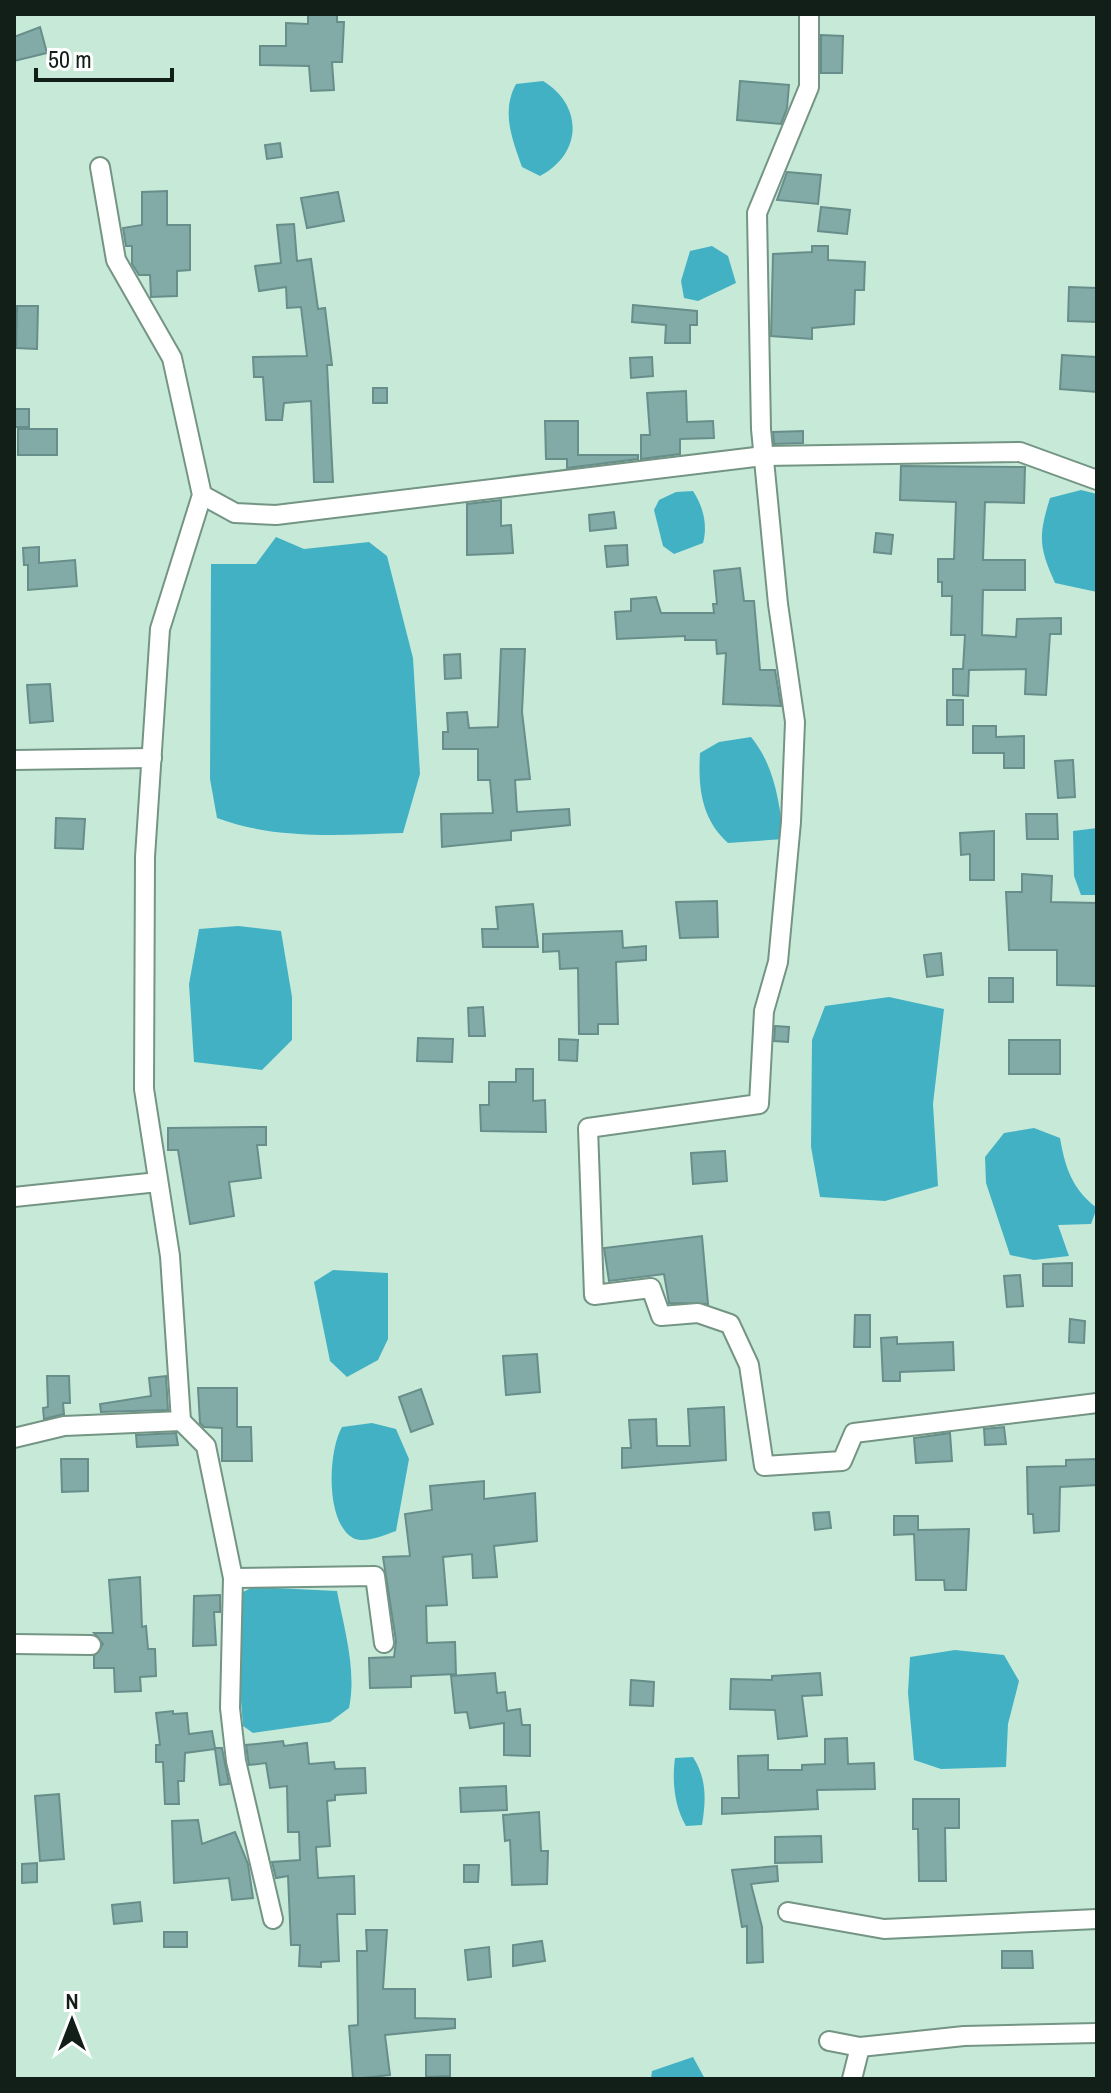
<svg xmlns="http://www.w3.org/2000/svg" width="1111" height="2093" viewBox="0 0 1111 2093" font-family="'Archivo Narrow',sans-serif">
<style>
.water{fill:#43b1c4}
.building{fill:#82aaa6;stroke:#678e8a;stroke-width:2}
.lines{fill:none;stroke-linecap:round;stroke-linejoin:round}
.street-casing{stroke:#749484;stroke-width:22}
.street{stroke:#fff;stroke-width:18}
</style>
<rect width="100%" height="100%" fill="#c7ead8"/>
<g class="water">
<path d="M543,81C584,106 582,154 540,176L522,167C512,138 501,112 516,84Z"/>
<polygon points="712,246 728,256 736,283 698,301 684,298 681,281 690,251"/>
<path d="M1081,490L1097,494V592L1055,583C1039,547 1038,537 1050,498Z"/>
<path d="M693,491C703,506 708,525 703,543L674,554L663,546L654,510L659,500L676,492Z"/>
<path d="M276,537L304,549L369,542L387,556L413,658L420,774L403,833C341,835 275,840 217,818L210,779L211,564H256Z"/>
<path d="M751,737C775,766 779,802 784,839L728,843C701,819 698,787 700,753L719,742Z"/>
<polygon points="1097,828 1097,895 1081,895 1074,876 1073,831"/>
<polygon points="238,926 281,931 292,997 292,1040 262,1070 194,1062 189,984 199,929"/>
<polygon points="889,997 944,1009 933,1104 938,1186 885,1201 820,1197 811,1147 812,1040 825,1006"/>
<path d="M1034,1128L1060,1138C1065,1167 1072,1189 1097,1208L1091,1224L1058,1225L1069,1256L1034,1260L1010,1255L986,1183L985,1157L1004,1133Z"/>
<polygon points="333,1270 388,1273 388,1339 378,1360 347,1377 330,1361 314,1282"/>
<path d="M372,1423L396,1429L409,1459L396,1531C384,1535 365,1544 353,1538C325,1522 328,1451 342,1427Z"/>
<path d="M253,1587L337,1591C344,1628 357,1671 349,1708L330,1722L253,1733L243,1726L234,1611L239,1594Z"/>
<polygon points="955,1650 1004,1655 1019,1681 1008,1724 1006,1767 941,1769 914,1760 908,1693 910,1657"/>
<path d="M693,1757C707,1779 706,1800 702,1825L686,1826C674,1806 672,1780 675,1758Z"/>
<polygon points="693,2057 705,2079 651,2079 652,2071"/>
</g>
<g class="building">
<polygon points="308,14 337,14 337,22 344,22 342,62 332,62 334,90 311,91 309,66 260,65 260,46 286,46 286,23 308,24"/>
<polygon points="40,27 47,53 14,61 14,37"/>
<polygon points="821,35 843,36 842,73 821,73"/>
<polygon points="740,81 789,85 787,108 781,124 737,120"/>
<polygon points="280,143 282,157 267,159 265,145"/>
<polygon points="787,172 821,175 818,204 777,200"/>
<polygon points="167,191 167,225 190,225 190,270 177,271 177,296 151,297 150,275 139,275 132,264 132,246 126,246 123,228 142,225 142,192"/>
<polygon points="338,192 344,221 307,228 301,198"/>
<polygon points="821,207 850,210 847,234 818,231"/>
<polygon points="294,224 297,261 311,259 318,309 325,308 332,365 327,365 333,482 314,482 311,401 284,403 282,420 266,420 263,377 254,377 253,357 307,356 301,307 287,308 286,287 259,291 255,266 281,263 277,225"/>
<polygon points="812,246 828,246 828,260 865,262 864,290 855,290 854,324 812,328 812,339 771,336 773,254 812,252"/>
<polygon points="1069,287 1097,288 1097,322 1068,321"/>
<polygon points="633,305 697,311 697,325 690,325 690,343 665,343 666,325 632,322"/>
<polygon points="17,306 38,306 37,349 16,348"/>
<polygon points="1062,355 1097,357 1097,392 1060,389"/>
<polygon points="652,357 653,376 631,378 630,358"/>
<rect x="373" y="388" width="14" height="15"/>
<polygon points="686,391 687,422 713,421 714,438 680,439 680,454 641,459 641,435 650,435 647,393"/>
<rect x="14" y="409" width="15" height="18"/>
<polygon points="545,421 578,421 578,455 638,455 638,459 567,468 567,459 546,459"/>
<rect x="18" y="429" width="39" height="26"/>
<polygon points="803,431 803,443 774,444 773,432"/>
<polygon points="901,466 1025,467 1024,503 985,502 983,560 1025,560 1025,590 983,590 982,635 1016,637 1017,619 1061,618 1061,634 1050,634 1046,695 1025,694 1026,669 969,670 968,696 953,695 953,669 963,669 965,635 951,635 952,596 942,596 942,582 938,582 938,559 954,559 956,502 900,500"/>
<polygon points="501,500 501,526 511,525 513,553 467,555 467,504"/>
<polygon points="614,512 616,528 590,531 589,515"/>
<polygon points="876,533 893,535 891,554 874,552"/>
<polygon points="627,545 628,565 607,567 605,546"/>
<polygon points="39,547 39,563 75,560 77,586 28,590 28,565 24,565 23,548"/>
<polygon points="740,568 744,601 754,601 760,670 775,670 781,706 723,704 726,653 717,654 716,640 685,640 685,636 617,639 615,612 631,611 631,599 656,597 661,613 714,613 713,604 717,604 714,571"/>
<polygon points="501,649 525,649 522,712 530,779 515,780 517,812 569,809 570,825 511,831 511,840 442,847 441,814 493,813 490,780 478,780 478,749 443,749 443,732 448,732 447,713 467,712 469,728 498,727"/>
<polygon points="460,654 461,678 445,679 444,655"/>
<polygon points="50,684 53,721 30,723 27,685"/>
<rect x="947" y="700" width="16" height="25"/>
<polygon points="973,726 996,726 996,737 1024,736 1024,768 1004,768 1004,753 973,753"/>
<polygon points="1073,760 1075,797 1058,798 1055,761"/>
<polygon points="1026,814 1057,814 1058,839 1027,839"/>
<polygon points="56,818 85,819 83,849 55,848"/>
<polygon points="994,831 994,880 970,880 970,854 961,855 960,833"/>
<polygon points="1022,874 1052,876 1051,902 1097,903 1097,986 1057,985 1057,950 1009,950 1006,892 1022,892"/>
<polygon points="717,901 718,937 680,938 676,902"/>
<polygon points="533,904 538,947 483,947 482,929 498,929 496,907"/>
<polygon points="622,931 623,948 646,946 646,960 616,962 618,1024 598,1024 598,1034 579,1034 578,968 560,969 559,951 543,952 543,934"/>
<polygon points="941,953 943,975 927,977 924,955"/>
<rect x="989" y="978" width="24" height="24"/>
<polygon points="483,1007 485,1036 469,1036 468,1008"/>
<polygon points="775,1026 789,1027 788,1042 774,1041"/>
<polygon points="418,1038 453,1039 452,1062 417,1061"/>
<polygon points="559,1039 578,1040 577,1061 559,1060"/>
<rect x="1009" y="1040" width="51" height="34"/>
<polygon points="516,1069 533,1069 533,1101 545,1100 546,1132 481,1131 480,1105 489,1105 489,1082 516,1082"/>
<polygon points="266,1127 266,1145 257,1145 261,1178 229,1182 234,1216 190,1224 178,1150 168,1150 168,1128"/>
<polygon points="725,1151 727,1181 693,1184 691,1153"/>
<polygon points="702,1236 708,1304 669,1303 664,1274 609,1281 604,1248"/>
<polygon points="1072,1263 1072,1286 1043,1286 1043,1264"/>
<polygon points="1020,1275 1023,1306 1007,1307 1004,1276"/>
<polygon points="855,1315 870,1315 870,1347 854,1347"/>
<polygon points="1070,1319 1085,1321 1084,1343 1069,1342"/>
<polygon points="897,1337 897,1344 953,1342 954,1370 900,1372 900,1381 883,1381 881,1338"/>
<polygon points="537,1354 540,1392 506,1395 503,1356"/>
<polygon points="47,1376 69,1376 70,1403 63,1403 64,1414 44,1419 43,1408 48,1407"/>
<polygon points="166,1376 168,1410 101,1412 100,1404 151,1396 149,1378"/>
<polygon points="198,1388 237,1388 237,1427 251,1427 252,1461 222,1461 222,1428 204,1427 200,1423"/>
<polygon points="421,1389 433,1424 411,1432 399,1397"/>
<polygon points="724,1407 726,1460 622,1468 622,1448 631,1448 629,1420 656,1419 657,1446 690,1446 688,1409"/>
<polygon points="1004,1427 1006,1444 985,1445 984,1429"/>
<polygon points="176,1433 178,1445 137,1447 136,1435"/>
<polygon points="950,1433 952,1461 916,1463 914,1438"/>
<polygon points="61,1459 88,1459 88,1491 62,1492"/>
<polygon points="1097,1459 1097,1485 1060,1487 1059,1531 1034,1533 1033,1514 1028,1514 1027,1467 1066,1466 1066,1460"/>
<polygon points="484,1481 484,1499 535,1493 537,1541 494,1546 497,1577 473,1578 472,1554 443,1557 447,1605 426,1606 427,1643 455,1642 456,1674 411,1676 411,1687 370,1688 369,1658 394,1657 396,1641 383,1557 410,1556 405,1514 432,1510 430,1486"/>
<polygon points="829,1512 831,1528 815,1530 813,1513"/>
<polygon points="894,1516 918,1516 918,1530 969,1529 966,1590 945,1590 944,1580 916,1580 914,1534 894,1535"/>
<polygon points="140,1577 142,1627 146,1626 148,1649 155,1649 156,1676 140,1677 141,1691 115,1692 114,1668 94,1668 94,1656 103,1644 94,1633 113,1633 109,1580"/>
<polygon points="220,1595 220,1612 214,1612 216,1645 193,1646 194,1596"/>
<polygon points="495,1673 497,1693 505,1692 507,1711 520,1709 522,1725 530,1725 530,1756 504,1755 504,1723 470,1728 467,1712 455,1713 451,1676"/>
<polygon points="820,1673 822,1695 802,1696 807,1736 778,1739 775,1710 730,1709 731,1679 772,1680 772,1676"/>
<polygon points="631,1680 654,1682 653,1706 630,1705"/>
<polygon points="173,1711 173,1714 187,1713 189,1734 212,1731 215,1748 222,1748 229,1784 220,1785 215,1749 185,1753 184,1781 178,1781 179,1804 165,1804 163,1762 156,1762 156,1745 160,1745 156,1713"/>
<polygon points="847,1738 848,1764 874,1763 875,1789 817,1790 818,1809 722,1814 722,1798 739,1798 738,1756 768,1755 768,1770 802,1770 802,1765 825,1764 825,1739"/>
<polygon points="283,1741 284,1746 307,1743 309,1764 334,1762 335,1769 365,1768 366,1793 335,1795 335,1800 327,1801 330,1846 316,1847 318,1878 354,1876 355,1914 337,1914 339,1961 321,1962 321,1967 299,1966 300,1945 291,1945 288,1876 276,1878 272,1862 300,1860 299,1832 288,1832 287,1786 270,1788 266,1763 249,1765 248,1759 246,1745"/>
<polygon points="506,1786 507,1810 461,1812 460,1788"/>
<polygon points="59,1794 64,1859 40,1861 35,1796"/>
<polygon points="913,1799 959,1799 959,1828 945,1828 946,1881 919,1881 918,1829 913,1829"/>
<polygon points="539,1812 541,1851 548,1851 547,1884 512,1885 510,1840 505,1841 503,1815"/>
<polygon points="198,1820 202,1844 235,1832 248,1864 253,1898 232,1900 229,1878 174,1883 172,1821"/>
<polygon points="821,1836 822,1862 775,1863 775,1837"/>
<polygon points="37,1863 37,1882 22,1883 22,1864"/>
<polygon points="464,1865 479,1865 478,1882 464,1882"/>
<polygon points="777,1866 778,1881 751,1884 762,1927 763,1962 747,1963 747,1926 742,1927 732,1870"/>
<polygon points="140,1902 142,1921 114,1924 112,1905"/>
<polygon points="366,1930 387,1930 383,1989 415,1989 415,2018 455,2019 455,2028 385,2035 390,2075 353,2079 349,2026 358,2025 357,1951 367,1951"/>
<rect x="164" y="1932" width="23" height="15"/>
<polygon points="542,1941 545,1961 513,1966 513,1945"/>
<polygon points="489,1947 491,1977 468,1980 465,1950"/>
<polygon points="1002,1951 1032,1951 1033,1968 1002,1968"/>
<polygon points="426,2055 450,2055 450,2076 426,2077"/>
</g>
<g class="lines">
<g class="street-casing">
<g id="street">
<polyline points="809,14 809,87 757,213 761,429 778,604 795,722 791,822 778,962 764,1011 759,1104 588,1128 594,1295 651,1288 661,1316 698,1313 730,1324 749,1365 764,1466 842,1461 854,1433 1097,1403"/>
<polyline points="202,495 235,513 276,515 764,456 1020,452 1097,480"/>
<polyline points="14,760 152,758"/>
<polyline points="14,1197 158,1182"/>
<polyline points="181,1421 206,1446 233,1578 375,1576 384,1643"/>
<polyline points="14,1438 64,1426 181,1421 170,1256 144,1089 145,857 160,629 202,495 172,358 116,260 100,167"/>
<polyline points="233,1578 230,1708 236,1761 273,1919"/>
<polyline points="14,1644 91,1645"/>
<polyline points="788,1912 884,1929 1097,1919"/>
<polyline points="829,2041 860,2047 964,2036 1097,2033"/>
<polyline points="852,2079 860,2047"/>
</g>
</g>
<use href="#street" class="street"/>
</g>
<rect width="1111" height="2093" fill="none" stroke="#121f19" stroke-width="32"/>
<g transform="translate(72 2021)" stroke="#ffffff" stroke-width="6" paint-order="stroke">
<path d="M0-6L14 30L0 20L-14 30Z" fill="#121f19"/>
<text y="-12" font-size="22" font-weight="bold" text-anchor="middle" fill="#121f19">N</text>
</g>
<path d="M36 68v12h136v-12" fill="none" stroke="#121f19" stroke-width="4"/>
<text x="48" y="68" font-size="24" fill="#121f19" stroke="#ffffff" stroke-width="6" paint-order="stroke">50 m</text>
</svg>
